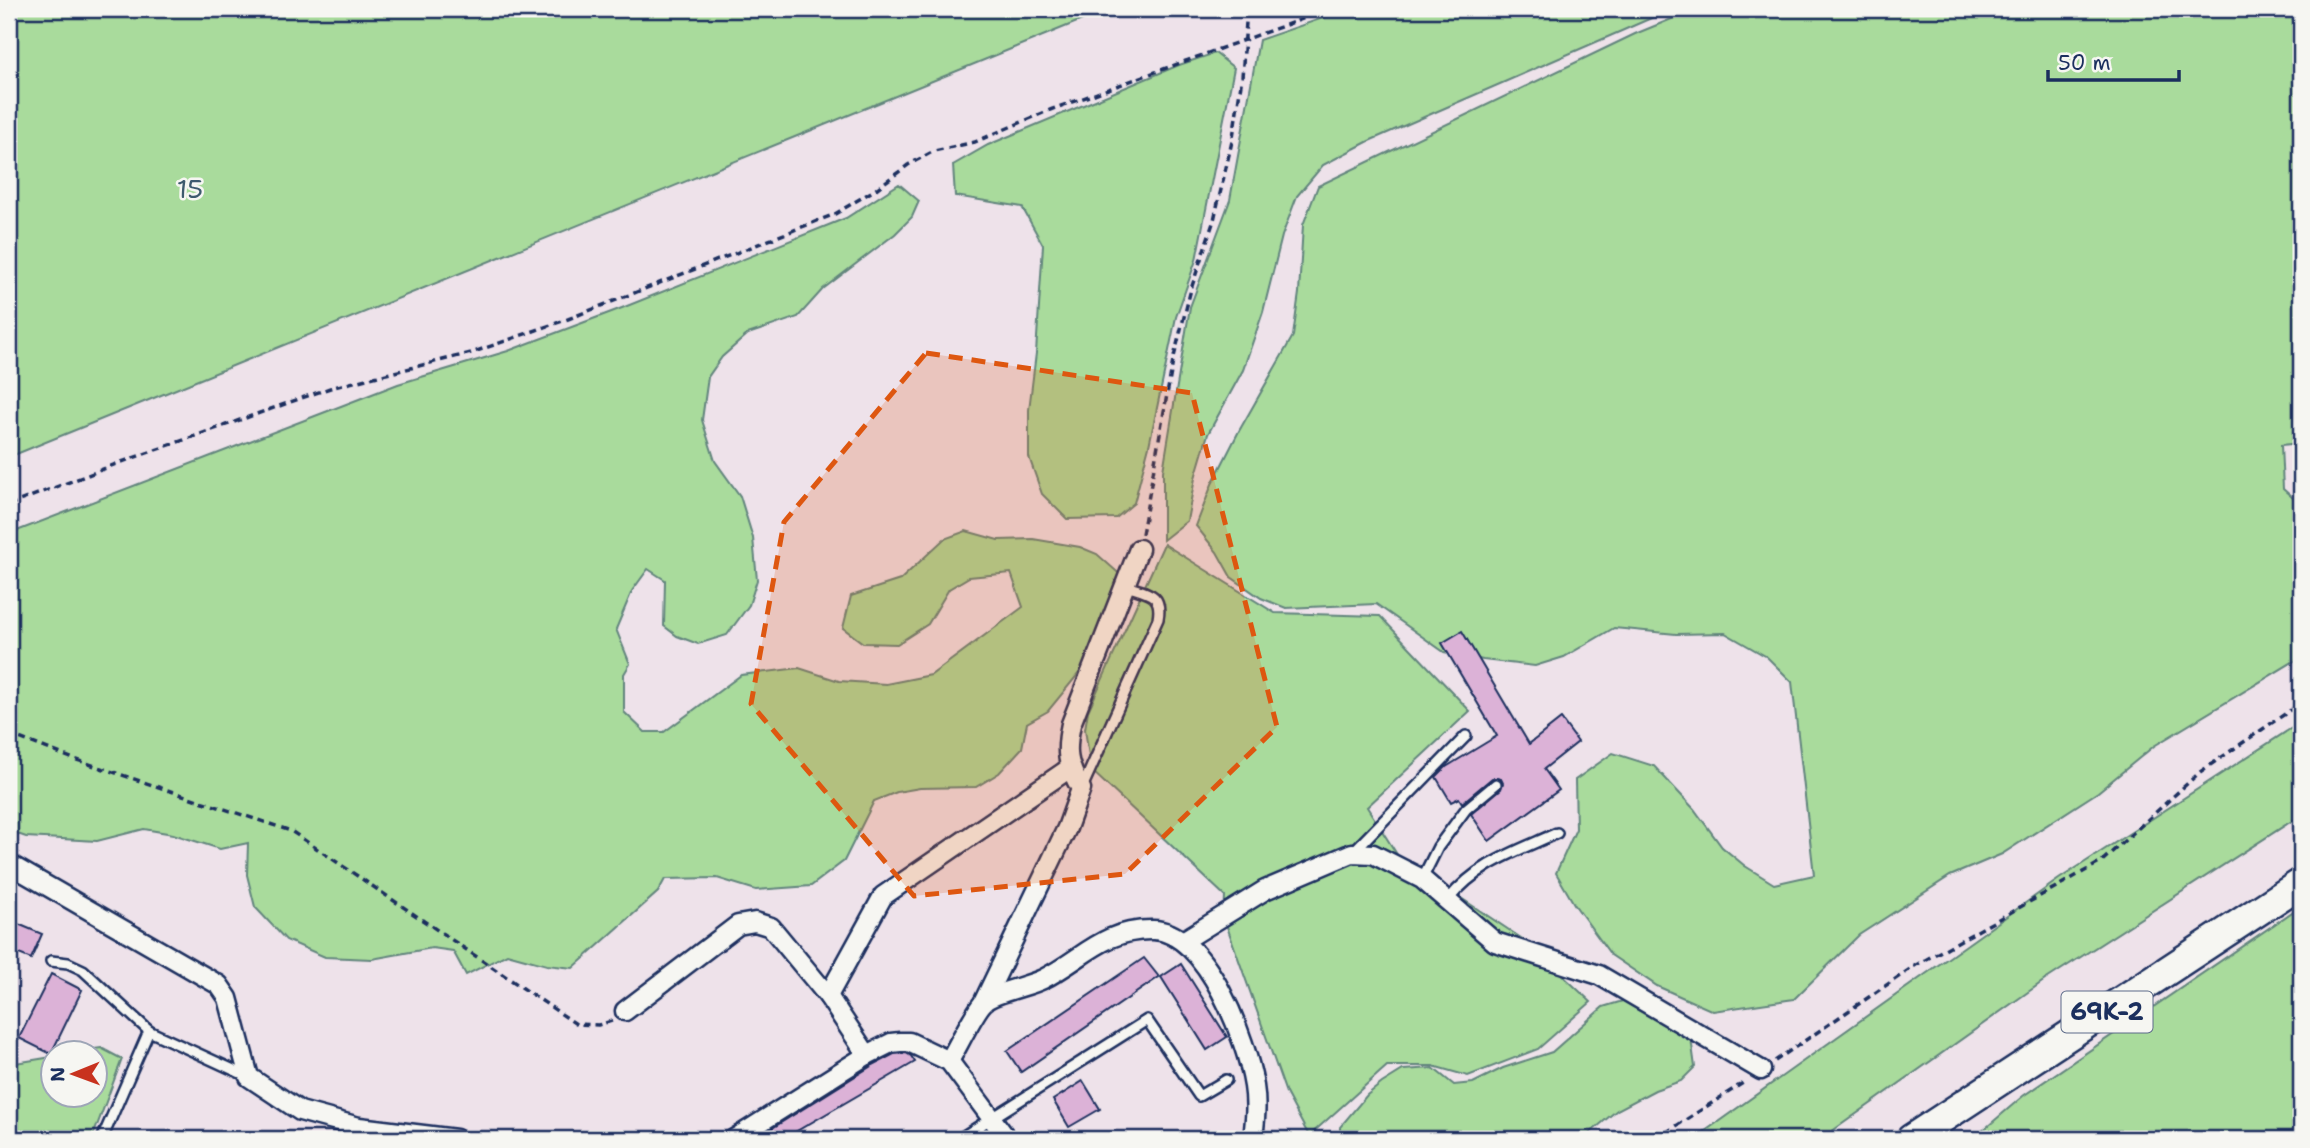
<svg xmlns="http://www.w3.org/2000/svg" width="2310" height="1148" viewBox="0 0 2310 1148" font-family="'Shantell Sans',sans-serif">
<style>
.green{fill:#a9db9c;stroke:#62857d;stroke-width:2}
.building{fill:#dcb2d7;stroke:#1b2f5e;stroke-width:2}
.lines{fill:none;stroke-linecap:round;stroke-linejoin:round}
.service-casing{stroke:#1b2f5e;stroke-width:14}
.minor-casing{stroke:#1b2f5e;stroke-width:23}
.primary-casing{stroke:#1b2f5e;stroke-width:33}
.path{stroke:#1b2f5e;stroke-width:3.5;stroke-dasharray:7 5;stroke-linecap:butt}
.service{stroke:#f6f6f2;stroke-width:9}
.minor{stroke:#f6f6f2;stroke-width:18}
.primary{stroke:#f6f6f2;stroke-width:28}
.marked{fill:#de5710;fill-opacity:0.2;stroke:#de5710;stroke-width:5;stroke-dasharray:14 9;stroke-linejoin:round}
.labels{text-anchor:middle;stroke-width:5;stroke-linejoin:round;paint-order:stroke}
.shield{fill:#f6f6f2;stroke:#5d6b8a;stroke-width:2}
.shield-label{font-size:24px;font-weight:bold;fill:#1b2f5e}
.park-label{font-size:26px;fill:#3e5a6e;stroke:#f6f6f2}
</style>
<rect width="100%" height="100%" fill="#eee2ea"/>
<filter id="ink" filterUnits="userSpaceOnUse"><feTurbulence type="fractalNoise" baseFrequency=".0143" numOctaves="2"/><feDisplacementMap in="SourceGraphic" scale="14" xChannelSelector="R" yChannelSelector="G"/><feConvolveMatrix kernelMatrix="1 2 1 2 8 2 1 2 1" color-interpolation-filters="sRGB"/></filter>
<g filter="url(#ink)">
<g class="green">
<polygon points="9,9 1109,9 9,457"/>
<polygon points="1349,9 1672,9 1369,141 1323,165 1297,196 1282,236 1263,312 1243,370 1208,434 1195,478 1187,521 1163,540 1163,471 1190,307 1230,200 1259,40"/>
<polygon points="1696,9 2301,9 2301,443 2281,445 2283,489 2301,505 2301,657 2154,746 2098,792 2002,854 1950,876 1859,935 1794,999 1713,1011 1657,986 1611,955 1574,904 1556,873 1576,829 1575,780 1613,753 1654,766 1694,809 1722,847 1745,866 1774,884 1814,875 1792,682 1767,657 1725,633 1676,634 1614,628 1564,657 1535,666 1483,660 1444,652 1376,604 1286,608 1261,598 1231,577 1217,552 1196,526 1212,484 1239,431 1293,336 1299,293 1303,225 1318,186 1635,34"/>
<polygon points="1215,53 1234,68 1196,260 1176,317 1149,446 1134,503 1116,518 1067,519 1042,494 1029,457 1029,410 1036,353 1043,245 1022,207 955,196 953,165 988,145 1179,65"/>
<polygon points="899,184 919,201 912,217 895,234 823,289 798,317 748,334 722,357 708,377 702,420 715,461 740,496 753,538 757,580 749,605 727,635 698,644 677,636 664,626 665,580 648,569 632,591 616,629 630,664 624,674 624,712 645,732 664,732 741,675 799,668 839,681 886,684 931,675 1023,607 1011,573 969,577 949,589 928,624 897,644 863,643 843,628 851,596 900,580 944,539 966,531 998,540 1033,539 1080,547 1097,554 1124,578 1102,645 1048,711 1027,723 1022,748 999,773 976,787 920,788 897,792 874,801 844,861 811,886 756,890 717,878 665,879 658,892 573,968 547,965 507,954 466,975 453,951 432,948 372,959 325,957 286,940 255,907 247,875 248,843 220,849 173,834 144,829 97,841 26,837 9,831 9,534 398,384 508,351 622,308 846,218"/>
<polygon points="1164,544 1275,613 1380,616 1470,711 1367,807 1398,856 1527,942 1591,1002 1538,1049 1468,1076 1433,1066 1387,1066 1309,1136 1286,1093 1224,918 1225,896 1091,770 1085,729 1088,711"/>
<polygon points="2301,722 2301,815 2045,980 1821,1139 1694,1139 2059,879"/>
<polygon points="2301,906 2301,1139 1973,1139 2023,1096"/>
<polygon points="1639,996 1691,1038 1695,1067 1681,1081 1655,1090 1617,1110 1583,1139 1340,1139 1340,1127 1367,1095 1382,1083 1403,1070 1433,1068 1454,1085 1473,1083 1503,1068 1552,1052 1603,1007"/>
<polygon points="101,1048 122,1059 92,1139 9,1139 9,1064 52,1057 52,1096 94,1096 94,1054 67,1053"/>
</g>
<g class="building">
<polygon points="1462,631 1529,744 1561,719 1578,742 1544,769 1559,790 1489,841 1471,814 1501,789 1503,783 1501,779 1492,778 1462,803 1459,798 1451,802 1436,777 1446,767 1497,736 1442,643"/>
<polygon points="18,924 42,934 31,959 9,950"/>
<polygon points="1144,958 1159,977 1021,1072 1007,1051"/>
<polygon points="1181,964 1227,1037 1207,1050 1161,977"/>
<polygon points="51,974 82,990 51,1054 19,1038"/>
<polygon points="906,1053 911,1056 915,1062 783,1139 755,1139 873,1065 894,1054"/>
<polygon points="1083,1081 1100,1109 1069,1127 1053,1100"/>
</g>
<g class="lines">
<g class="service-casing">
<g id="service">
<path d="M1082,788L1158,619C1163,593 1147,593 1126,586"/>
<polyline points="1353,852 1466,736"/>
<polyline points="1422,879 1438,847 1466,809 1496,784"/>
<path d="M1448,900C1478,863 1515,852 1557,833"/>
<polyline points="51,961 68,963 83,970 149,1031 249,1077"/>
<polyline points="102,1139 149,1031"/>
<polyline points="959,1139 1147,1020 1199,1096 1226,1080"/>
</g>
</g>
<g class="minor-casing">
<g id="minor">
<polyline points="9,864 219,985 228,998 249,1077 300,1111 359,1127 456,1139"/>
<polyline points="1183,941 1265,890 1352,853 1373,854 1422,879 1495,942 1599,975 1761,1070"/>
<polyline points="828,996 883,896 1070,768"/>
<path d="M984,1001L1067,828L1081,789C1067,764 1065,752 1071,724L1139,549"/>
<polyline points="625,1011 738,925 755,922 771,927 828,996 867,1055"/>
<path d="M949,1061C957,1048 975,1010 984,1002C992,993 1030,986 1043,979C1083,959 1103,929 1153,930C1207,931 1247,1042 1254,1086C1257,1104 1255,1121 1253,1139"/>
<polyline points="734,1139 867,1055 891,1043 900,1042 909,1042 949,1061 1007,1139"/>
</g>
</g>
<g class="primary-casing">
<polyline id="primary" points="1911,1139 2301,883"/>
</g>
<g class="path">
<polyline points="9,505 119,463 330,388 471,353 568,319 835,214 876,189 908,165 934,151 975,142 1050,110 1330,9"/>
<polyline points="1142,534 1173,361 1191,289 1214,220 1233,137 1242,77 1247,9"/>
<polyline points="9,734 74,759 291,831 576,1024 598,1025 612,1021"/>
<polyline points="1775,1061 1916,965 2101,862 2200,772 2301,703"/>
<polyline points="1656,1139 1746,1081"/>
</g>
<use href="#service" class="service"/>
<use href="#minor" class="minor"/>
<use href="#primary" class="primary"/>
</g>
</g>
<path class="marked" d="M926,353L1192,393L1277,727L1125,874L914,896L751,704L784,522Z"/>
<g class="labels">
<rect class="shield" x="2061.5" y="991.5" width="91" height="41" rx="5"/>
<g class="shield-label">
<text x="2107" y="1020">69К-2</text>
</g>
<g class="park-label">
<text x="190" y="198">15</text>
</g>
</g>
<rect width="2310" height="1148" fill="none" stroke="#f6f6f2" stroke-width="35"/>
<rect x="18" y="18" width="2275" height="1113" fill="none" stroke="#1b2f5e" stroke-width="2.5" filter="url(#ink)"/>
<g transform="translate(74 1074) rotate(269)"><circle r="33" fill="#f6f6f2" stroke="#9ea6b7" stroke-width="2"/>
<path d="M0-5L12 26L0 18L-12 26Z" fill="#c8321e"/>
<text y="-10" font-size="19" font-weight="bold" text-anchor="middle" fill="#1b2f5e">N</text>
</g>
<path d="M2048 70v10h131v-10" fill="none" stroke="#1b2f5e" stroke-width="3.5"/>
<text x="2058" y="70" font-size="21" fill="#1b2f5e" stroke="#f6f6f2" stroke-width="5" paint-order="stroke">50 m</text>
</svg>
